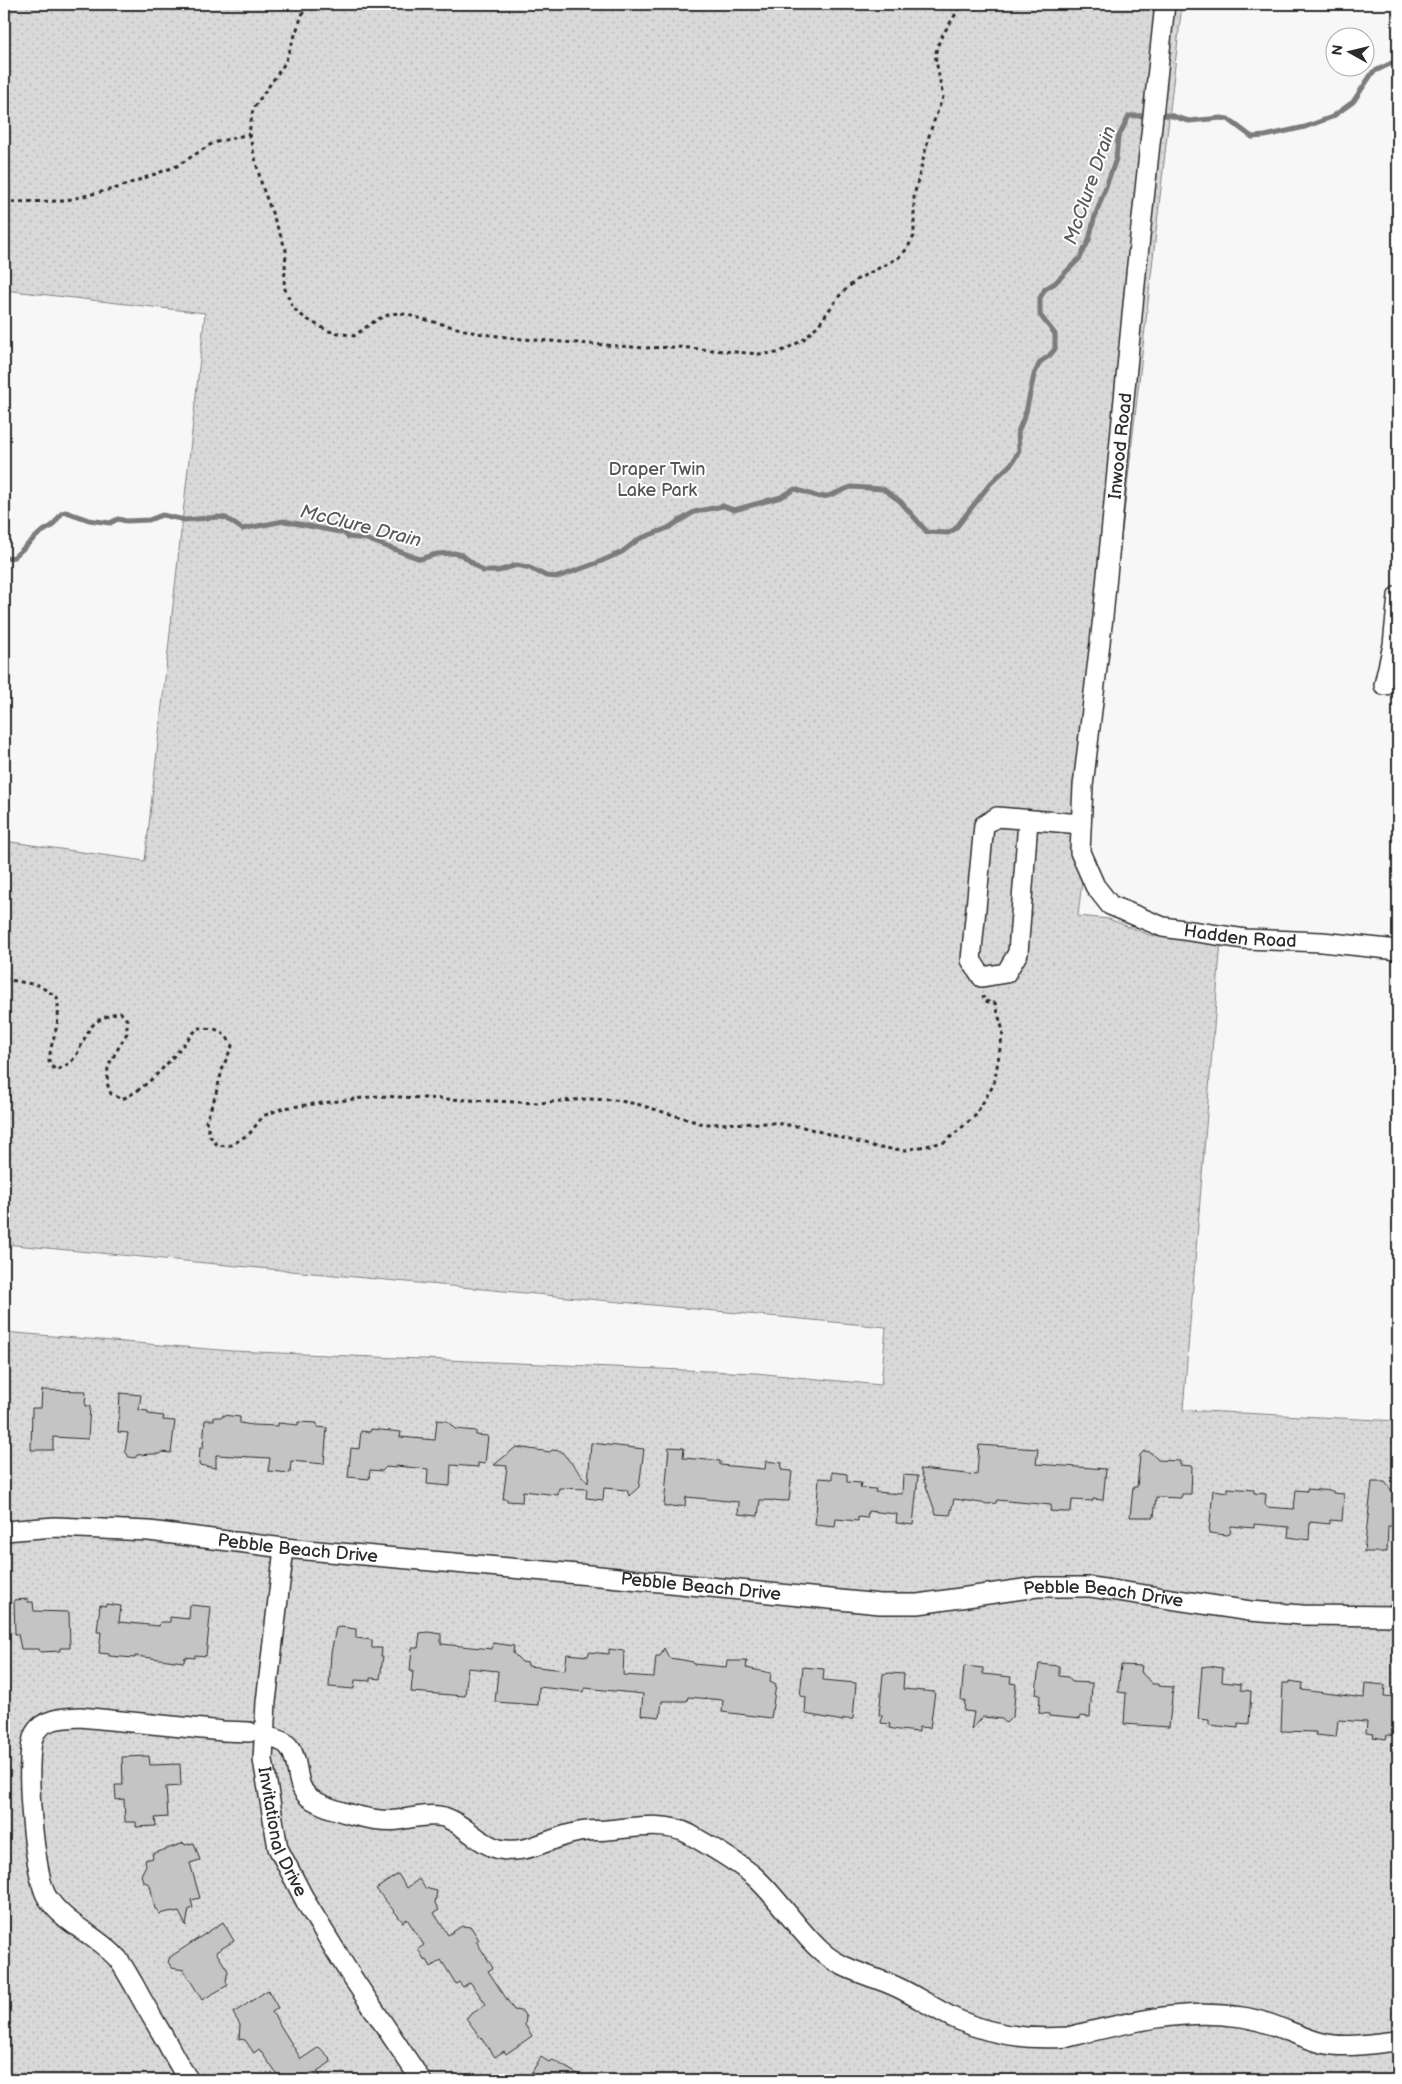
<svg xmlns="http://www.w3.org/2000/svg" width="1402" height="2084" viewBox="0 0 1402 2084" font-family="'Balsamiq Sans',sans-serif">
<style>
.grass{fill:url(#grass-dots);stroke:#828282}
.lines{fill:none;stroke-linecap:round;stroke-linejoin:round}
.stream{stroke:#7b7b7b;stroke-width:5}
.building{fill:#c4c4c4;stroke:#2b2b2b}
.minor-casing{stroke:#2b2b2b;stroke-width:22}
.path{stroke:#2b2b2b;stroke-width:3;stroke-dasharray:4 4;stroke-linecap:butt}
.minor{stroke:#fff;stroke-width:19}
.labels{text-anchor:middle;stroke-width:4;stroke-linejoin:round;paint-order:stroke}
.street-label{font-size:18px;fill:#2b2b2b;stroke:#fff}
.park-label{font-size:18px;fill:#565656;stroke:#fff}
.water-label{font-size:19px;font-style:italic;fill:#5a5a5a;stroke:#fff}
</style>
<defs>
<pattern id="grass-dots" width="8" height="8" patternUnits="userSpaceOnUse" patternTransform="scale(1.25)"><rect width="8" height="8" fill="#d9d9d9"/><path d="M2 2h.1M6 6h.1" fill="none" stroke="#bababa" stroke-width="1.8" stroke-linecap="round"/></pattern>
</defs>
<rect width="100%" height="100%" fill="#f7f7f7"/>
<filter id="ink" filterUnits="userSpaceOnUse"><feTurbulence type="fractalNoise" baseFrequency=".02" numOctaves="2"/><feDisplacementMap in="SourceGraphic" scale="10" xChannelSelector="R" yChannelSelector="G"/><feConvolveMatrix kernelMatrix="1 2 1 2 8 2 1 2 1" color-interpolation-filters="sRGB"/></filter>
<g filter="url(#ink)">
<polygon class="grass" points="4,4 1182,4 1078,916 1109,919 1152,936 1221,941 1183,1410 1398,1421 1398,2080 4,2080 4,1332 232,1351 755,1373 881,1385 886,1327 4,1244 4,841 145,861 205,313 4,290"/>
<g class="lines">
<polyline class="stream" points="4,559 14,557 40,533 52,526 62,513 66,512 89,520 110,523 118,519 126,521 149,520 162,515 185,520 219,517 226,518 242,529 284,521 344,533 348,537 366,539 420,559 437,554 454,553 462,555 483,571 498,571 517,565 530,568 546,576 558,577 597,563 622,552 639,539 668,528 694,512 723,506 734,510 781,497 795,489 819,497 828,496 851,487 883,489 900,501 927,532 948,533 955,529 990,484 1013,462 1019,450 1018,432 1026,412 1034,375 1040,362 1049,356 1055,349 1055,334 1040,315 1040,298 1045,289 1055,283 1080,258 1089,240 1094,219 1116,159 1118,138 1129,116 1169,115 1189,121 1221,118 1228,119 1252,137 1265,136 1305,127 1332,117 1353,102 1373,72 1398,60"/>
</g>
<g class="building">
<polygon points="42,1390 86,1391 85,1406 90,1406 88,1439 53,1437 53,1450 31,1450 32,1408 41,1408"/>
<polygon points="120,1393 141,1395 139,1410 148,1411 148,1414 164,1416 163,1420 175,1421 171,1453 161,1452 161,1454 152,1454 137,1455 135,1458 129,1457 125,1451 128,1433 118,1432"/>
<polygon points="223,1415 240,1417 240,1423 252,1425 278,1426 278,1423 298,1425 298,1422 317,1423 317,1427 327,1428 324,1464 291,1461 290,1473 268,1471 270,1458 216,1455 216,1468 199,1465 200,1448 203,1448 205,1420 214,1420 214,1417 223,1417"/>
<polygon points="437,1420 447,1421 455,1429 476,1431 476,1435 488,1436 485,1464 478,1463 478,1467 451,1465 450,1486 427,1484 428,1469 396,1466 396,1468 386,1467 382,1471 370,1470 369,1479 348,1477 351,1448 359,1449 361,1431 370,1432 371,1429 401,1432 400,1437 435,1440"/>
<polygon points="591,1443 644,1449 639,1487 629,1496 627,1490 604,1488 603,1500 586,1498 587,1489 559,1488 558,1495 523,1491 522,1502 507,1501 507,1499 503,1499 507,1466 494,1465 516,1447 550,1452 552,1450 561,1451 588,1483"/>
<polygon points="979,1445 1038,1449 1036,1464 1106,1469 1103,1500 1093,1499 1093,1501 1072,1500 1071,1512 1065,1512 1050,1511 1051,1505 997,1500 996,1503 988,1504 954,1499 950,1515 936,1514 920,1469 977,1475"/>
<polygon points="669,1447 684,1448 683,1458 720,1461 720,1465 765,1469 766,1461 782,1463 781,1470 792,1471 789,1501 760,1500 758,1516 738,1514 739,1502 686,1497 685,1506 664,1507"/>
<polygon points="1144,1451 1150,1452 1158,1460 1180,1461 1180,1465 1192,1466 1191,1494 1182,1494 1181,1498 1156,1497 1154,1517 1130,1517 1133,1487 1137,1487 1140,1455"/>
<polygon points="832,1472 847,1474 847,1482 861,1483 860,1488 876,1489 875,1492 902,1494 903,1475 918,1476 913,1525 896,1523 897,1514 868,1511 867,1518 858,1517 858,1521 836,1519 835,1527 815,1525 819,1478 832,1479"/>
<polygon points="1372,1482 1385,1482 1393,1492 1398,1492 1398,1526 1388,1526 1387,1552 1364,1552"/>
<polygon points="1228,1488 1254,1490 1254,1493 1266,1494 1265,1505 1267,1507 1294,1509 1296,1490 1307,1491 1307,1489 1333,1491 1333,1493 1344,1494 1342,1521 1330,1520 1330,1524 1310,1522 1309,1540 1288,1537 1289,1527 1254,1524 1254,1528 1231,1526 1230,1534 1227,1535 1209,1533 1213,1490 1228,1492"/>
<polygon points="28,1599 28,1602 33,1602 34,1611 69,1612 70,1648 60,1648 60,1651 40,1652 39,1649 21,1649 18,1634 15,1634 14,1600"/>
<polygon points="106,1604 121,1606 119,1622 159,1626 160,1622 170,1622 170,1617 189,1619 190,1605 211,1607 206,1656 195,1655 195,1658 185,1657 184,1662 135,1656 135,1658 109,1656 109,1654 99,1653 101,1632 97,1632 100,1605 106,1606"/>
<polygon points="341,1627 356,1629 356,1638 372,1640 372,1648 382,1648 381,1656 383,1656 380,1679 370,1678 370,1681 355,1680 354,1689 329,1687 331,1653 336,1628"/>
<polygon points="428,1632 441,1634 441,1644 492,1649 493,1643 514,1646 513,1653 522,1662 528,1663 528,1666 565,1670 567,1654 588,1656 589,1652 609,1654 609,1649 624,1651 623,1675 654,1677 656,1656 660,1656 664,1648 669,1658 683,1660 693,1662 693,1664 726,1667 727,1661 747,1661 746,1668 771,1673 770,1682 776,1685 771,1718 722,1712 723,1700 688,1697 687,1701 662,1701 660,1717 641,1715 643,1694 585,1688 584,1692 539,1687 538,1705 495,1702 498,1671 468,1668 465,1696 411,1692 413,1671 410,1671 412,1648 418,1648 420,1633"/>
<polygon points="1039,1664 1059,1666 1059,1676 1068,1677 1072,1682 1092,1683 1090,1717 1080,1716 1080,1719 1049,1716 1049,1714 1039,1713 1040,1695 1036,1694"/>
<polygon points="1121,1665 1142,1666 1141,1672 1152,1684 1158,1684 1158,1686 1173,1687 1169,1727 1124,1724 1126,1693 1118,1692"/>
<polygon points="964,1666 983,1668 983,1674 1011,1677 1010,1683 1016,1684 1013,1716 1006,1723 1002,1719 983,1717 971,1730 974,1712 964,1711 965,1701 961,1700"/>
<polygon points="1208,1666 1223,1668 1222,1682 1241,1684 1241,1690 1251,1691 1249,1724 1238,1723 1238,1728 1209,1725 1209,1720 1198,1719 1202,1667"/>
<polygon points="803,1667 824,1669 823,1680 856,1683 853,1719 843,1719 843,1721 805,1714 806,1697 800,1696"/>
<polygon points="890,1673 904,1674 903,1689 935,1692 930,1728 919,1727 919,1732 899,1730 889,1728 890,1724 881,1723 882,1715 879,1715 883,1674"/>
<polygon points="1289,1681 1303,1683 1302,1690 1364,1698 1365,1683 1385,1685 1384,1696 1398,1697 1398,1736 1387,1735 1386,1739 1373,1737 1374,1734 1366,1733 1367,1722 1338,1720 1336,1737 1315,1735 1316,1732 1281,1731 1283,1683 1289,1683"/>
<polygon points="149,1756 150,1765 180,1764 181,1786 166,1787 168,1817 155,1818 156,1826 136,1827 136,1822 125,1822 124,1799 116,1800 115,1785 123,1785 122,1757"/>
<polygon points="184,1843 185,1845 194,1843 200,1860 190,1863 200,1898 191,1900 193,1908 189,1909 186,1926 179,1912 174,1913 173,1911 159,1914 158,1910 155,1909 150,1885 143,1881 141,1875 146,1865 145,1860 153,1858 152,1854"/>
<polygon points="398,1874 407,1888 419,1879 425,1888 437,1891 435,1903 439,1910 434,1913 448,1935 462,1926 471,1927 479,1940 476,1941 493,1968 488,1971 514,2010 522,2011 526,2017 525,2025 532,2036 506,2054 504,2051 495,2057 466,2018 486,2004 470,1982 463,1987 459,1982 456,1984 441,1960 431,1967 427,1960 425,1961 418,1949 424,1945 407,1919 403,1922 376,1889"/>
<polygon points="223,1922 234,1941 216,1952 228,1971 226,1981 228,1985 202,2000 184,1970 172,1968 168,1962 170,1957"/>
<polygon points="268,1990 278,2008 272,2012 301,2059 319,2047 330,2058 331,2062 317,2071 323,2080 281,2080 259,2049 254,2053 245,2040 239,2039 240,2025 233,2013"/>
<polygon points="541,2057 549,2062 553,2060 588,2080 527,2080"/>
</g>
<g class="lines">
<g class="minor-casing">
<g id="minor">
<path id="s1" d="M1165,4L1136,274L1103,617L1083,786L1080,852L1095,886L1110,905L1163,927L1245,939L1322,942L1398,950"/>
<polyline points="1398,596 1393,645 1384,685 1398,683"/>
<polyline points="1028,821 1018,953 1006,973 982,977 971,960 984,825 997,817 1081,824"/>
<path id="s2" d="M4,1531L55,1527L149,1531L284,1548L589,1575L880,1604H918L1037,1587H1091L1250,1611L1302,1615L1398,1616"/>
<path id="s3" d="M284,1548L266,1702L263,1760L278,1848L307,1904L348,1971L421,2080"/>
<path d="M269,1737C276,1739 285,1741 289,1747C302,1763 292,1788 313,1800C332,1811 376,1823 398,1820C411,1818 430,1813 444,1817C465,1824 478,1844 499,1849C527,1855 549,1838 575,1833C585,1830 597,1831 607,1830C633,1828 665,1821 689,1834C710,1846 738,1862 755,1877C779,1899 796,1928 820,1950C840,1969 866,1974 890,1984C913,1993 933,2009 956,2019C991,2035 1030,2040 1068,2037C1125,2023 1183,2008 1242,2017C1271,2021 1295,2036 1322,2043C1347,2049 1373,2043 1398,2041"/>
<path d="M189,2080C180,2068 173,2054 166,2041C155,2022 144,2004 134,1985C129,1977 124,1967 118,1959C97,1935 65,1925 47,1897C34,1877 23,1755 35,1733C43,1718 65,1718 80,1717L223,1731L249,1732"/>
</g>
</g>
<g class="path">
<path d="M306,4L285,63L253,109L249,134L262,186L286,250L284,287L293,308L305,318L328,331L354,336C369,325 381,314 400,313L476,333L522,339L646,348L677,347L759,354L778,353L803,340L819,324L840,295L856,280L898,258L907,249L914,236V196L930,132L943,97L935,55L940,39L962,4"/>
<polyline points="4,202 63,201 117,188 177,166 213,143 249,134"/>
<path d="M4,979L38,985L57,997C62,1027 51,1035 49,1062L55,1070C81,1063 78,1044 92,1026C99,1018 110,1015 120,1012L127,1020V1033L108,1066L107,1083L111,1094L122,1099C153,1086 175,1053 198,1028C216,1028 224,1029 232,1046L223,1067L215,1097L206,1121L210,1136L218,1146L232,1145L250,1133L263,1116L283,1108L378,1096L538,1103L587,1099L614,1100L637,1104L703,1124L774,1123L803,1127L879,1148L906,1150L945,1142L975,1116L994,1084L1003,1031L995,1003L984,1001L983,996"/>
</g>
<use href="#minor" class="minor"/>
</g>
</g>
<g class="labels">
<g class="street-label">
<text transform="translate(1120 446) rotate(-84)" y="6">Inwood Road</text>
<text dy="6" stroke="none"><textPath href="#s1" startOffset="1049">Hadden Road</textPath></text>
<text dy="6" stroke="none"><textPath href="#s2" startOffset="295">Pebble Beach Drive</textPath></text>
<text dy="6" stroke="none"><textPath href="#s2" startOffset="700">Pebble Beach Drive</textPath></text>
<text dy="6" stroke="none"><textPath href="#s2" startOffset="1105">Pebble Beach Drive</textPath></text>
<text dy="6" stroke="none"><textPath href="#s3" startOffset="288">Invitational Drive</textPath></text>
</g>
<g class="park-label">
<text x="657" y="475">Draper Twin<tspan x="657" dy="21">Lake Park</tspan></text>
</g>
<g class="water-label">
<text transform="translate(1089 185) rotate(-71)" y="7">McClure Drain</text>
<text transform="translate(361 525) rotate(14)" y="7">McClure Drain</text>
</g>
</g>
<rect width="1402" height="2084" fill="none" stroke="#fff" stroke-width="20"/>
<rect x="10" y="10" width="1382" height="2064" fill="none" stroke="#2b2b2b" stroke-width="2" filter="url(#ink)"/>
<g transform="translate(1350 52) rotate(278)"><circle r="24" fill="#ffffff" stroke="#aaaaaa"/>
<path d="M0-4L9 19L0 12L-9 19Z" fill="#2b2b2b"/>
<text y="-8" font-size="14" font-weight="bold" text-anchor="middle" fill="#2b2b2b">N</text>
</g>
</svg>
